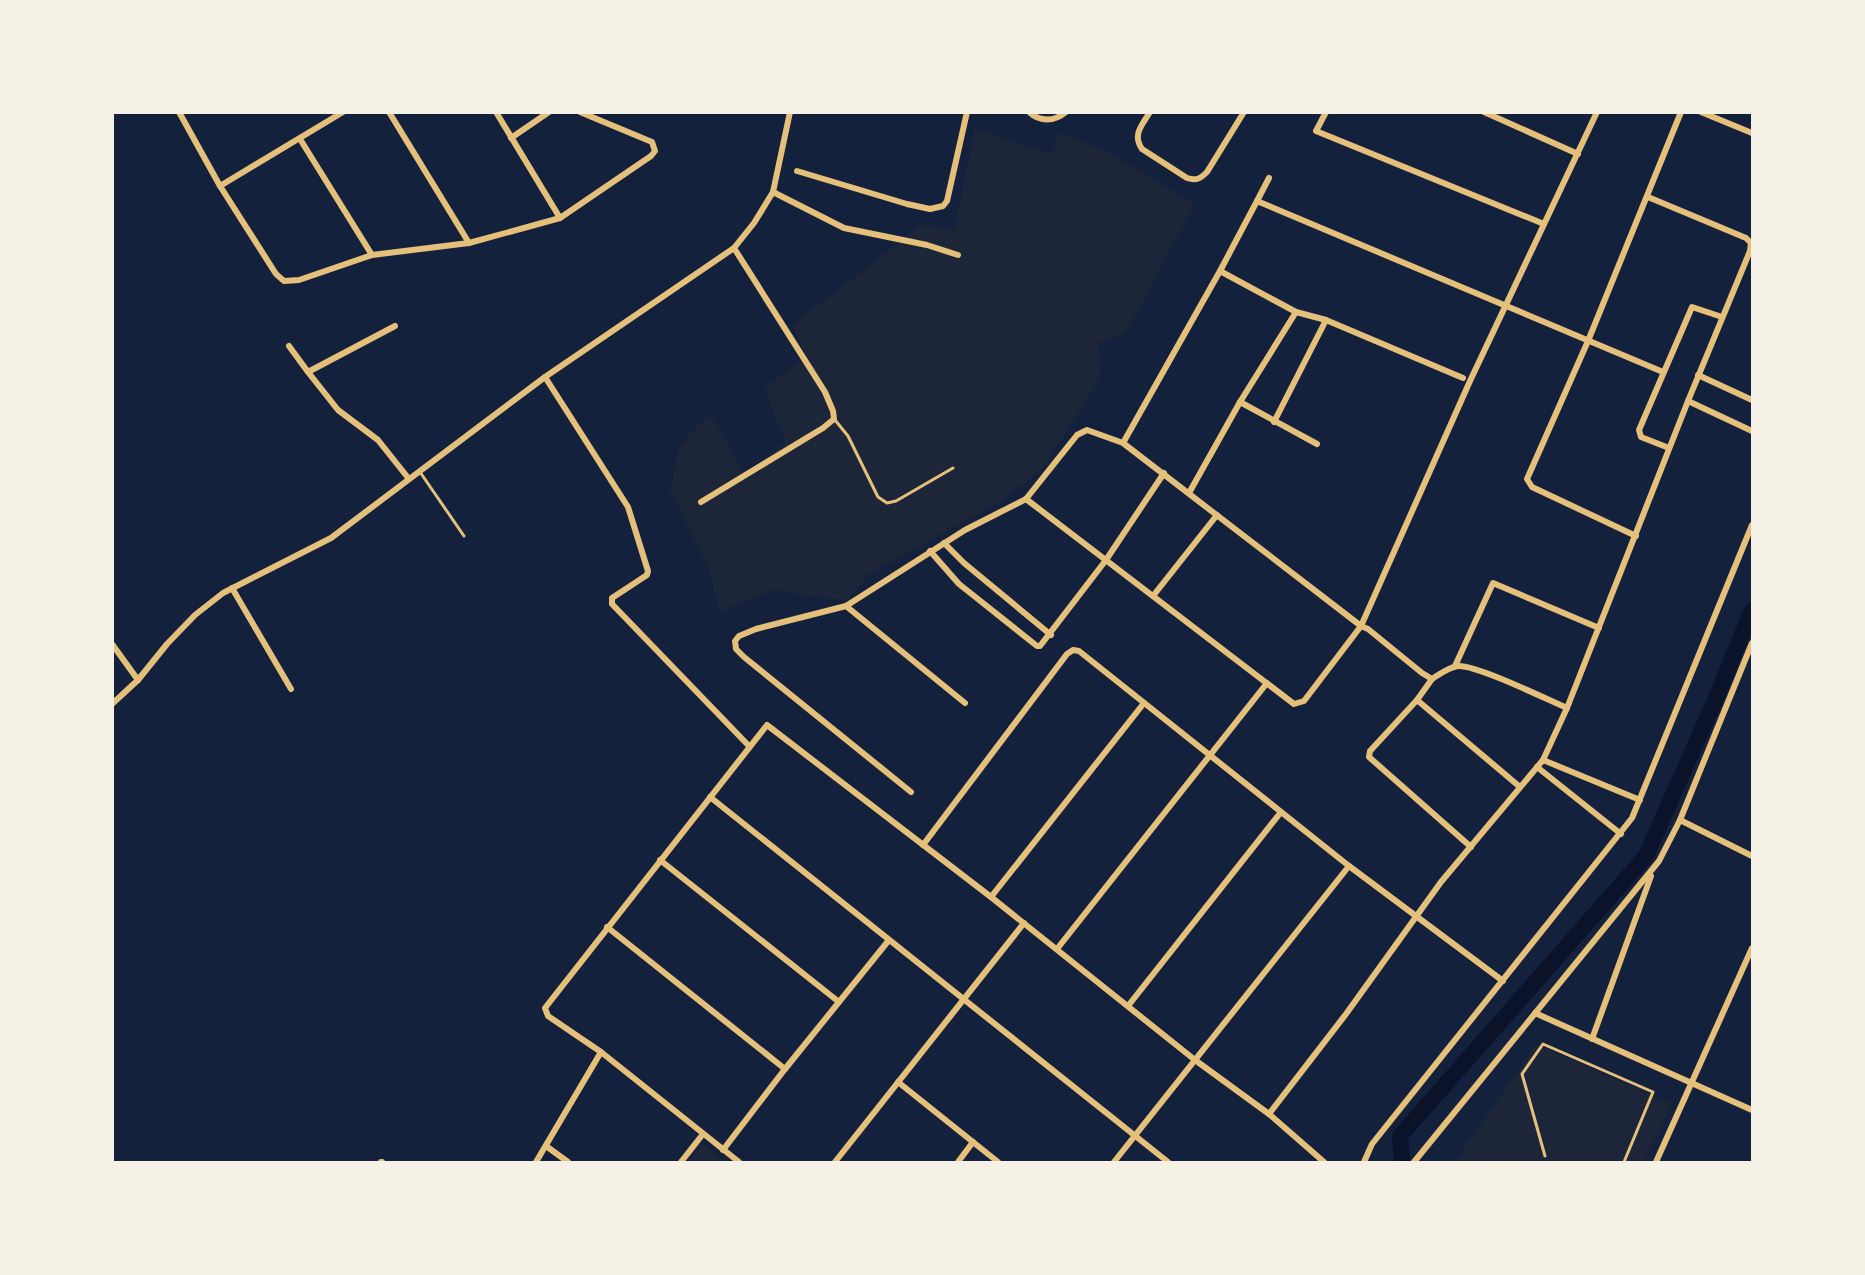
<svg xmlns="http://www.w3.org/2000/svg" width="1865" height="1275" viewBox="0 0 1865 1275" font-family="'Open Sans',sans-serif">
<style>
.green{fill:#1d2539}
.lines{fill:none;stroke-linecap:round;stroke-linejoin:round}
.canal{stroke:#0b132b;stroke-width:16}
.service{stroke:#e5c07b;stroke-width:3}
.minor{stroke:#e5c07b;stroke-width:6}
</style>
<rect width="100%" height="100%" fill="#14213d"/>
<g class="green">
<polygon points="975,129 1051,154 1058,133 1104,150 1195,204 1125,334 1099,343 1100,379 1043,468 1004,500 869,574 847,601 773,590 719,612 710,572 671,492 678,449 696,427 711,414 744,474 786,442 764,389 806,356 792,325 924,224 954,231"/>
<polygon points="1536,1044 1672,1104 1644,1162 1502,1162 1501,1159 1455,1162"/>
<polygon points="703,1144 726,1162 688,1162"/>
</g>
<g class="lines">
<polyline class="canal" points="1402,1162 1400,1136 1646,856 1716,698 1752,610"/>
<g class="service">
<polyline points="835,420 848,436 878,497 887,503 896,501 953,468"/>
<polyline points="420,472 464,536"/>
<polyline points="1545,1156 1522,1074 1543,1044 1653,1092 1624,1162"/>
</g>
<g class="minor">
<polyline points="179,112 220,186 276,274 284,281 299,280 372,255 469,243 560,218 651,156 655,151 652,142 580,112"/>
<polyline points="389,112 469,243"/>
<polyline points="496,112 560,218"/>
<path d="M1029,112C1040,122 1054,122 1066,112"/>
<path d="M1150,112C1142,125 1132,135 1142,149L1187,178C1196,181 1200,179 1207,172L1244,112"/>
<polyline points="1326,112 1316,131 1544,224"/>
<polyline points="1484,112 1578,154"/>
<polyline points="1701,112 1752,133"/>
<polyline points="511,138 549,112"/>
<polyline points="300,139 372,255"/>
<polyline points="797,171 907,204 930,209 943,206 947,201 967,112"/>
<polyline points="220,186 343,112"/>
<polyline points="773,192 844,228 927,245 958,255"/>
<polyline points="1257,201 1269,178"/>
<polyline points="1220,271 1296,312 1326,320 1463,378"/>
<polyline points="395,326 308,372 338,410 378,440 409,479"/>
<polyline points="289,346 308,372"/>
<polyline points="1698,375 1752,400"/>
<polyline points="545,377 628,507 648,571 647,575 612,598 612,604 749,746"/>
<polyline points="1688,401 1752,431"/>
<polyline points="1240,402 1317,444"/>
<polyline points="1274,422 1326,320"/>
<polyline points="1123,443 1220,271 1257,201 1663,372"/>
<polyline points="1669,448 1641,437 1639,430 1692,307 1722,317"/>
<polyline points="1189,493 1240,402 1296,312"/>
<polyline points="1026,499 1294,704 1304,701 1361,626 1470,381 1597,112"/>
<polyline points="701,502 823,428 834,419 833,411 825,392 734,248"/>
<polyline points="1636,536 1532,487 1527,479 1588,341 1681,112"/>
<polyline points="944,543 964,563 1051,635"/>
<polyline points="930,551 959,584 1037,646 1040,646 1106,560 1164,473"/>
<polyline points="232,588 291,689"/>
<polyline points="1153,596 1217,515"/>
<polyline points="846,606 965,703"/>
<polyline points="112,644 138,680"/>
<polyline points="1455,666 1493,583 1599,628"/>
<polyline points="1432,679 1417,700 1520,787"/>
<polyline points="1417,700 1370,751 1369,757 1471,847"/>
<polyline points="112,704 138,680 167,644 195,615 223,593 331,538 545,377 734,248 754,223 773,192 790,112"/>
<polyline points="1543,760 1640,800"/>
<polyline points="1537,767 1621,834"/>
<path d="M911,792L744,657L736,649L735,641L739,636L756,629L846,606L965,530L1026,499L1077,435L1087,430L1123,443L1361,626L1368,629L1422,673L1432,679C1440,674 1449,667 1458,666C1477,665 1546,699 1567,708"/>
<polyline points="710,797 1168,1162"/>
<polyline points="1680,820 1752,856"/>
<polyline points="923,845 1067,654 1073,650 1079,651 1349,866 1503,981"/>
<polyline points="660,860 839,1002"/>
<polyline points="991,897 1144,703"/>
<polyline points="607,927 785,1069"/>
<polyline points="1057,949 1267,683"/>
<polyline points="1128,1006 1281,812"/>
<polyline points="1535,1013 1752,1110"/>
<polyline points="1592,1039 1651,876"/>
<polyline points="898,1082 998,1162"/>
<polyline points="1269,1114 1346,1014 1441,882 1543,760 1567,708 1688,401 1750,251 1751,243 1746,238 1648,197"/>
<polyline points="546,1146 568,1162"/>
<polyline points="723,1150 785,1069 889,940"/>
<polyline points="381,1162 382,1162"/>
<polyline points="536,1162 601,1052"/>
<polyline points="681,1162 703,1134"/>
<polyline points="739,1162 601,1052 548,1016 545,1008 767,725 991,897 1195,1060 1269,1114 1324,1162"/>
<polyline points="835,1162 1024,923"/>
<polyline points="958,1162 973,1142"/>
<polyline points="1114,1162 1349,866"/>
<polyline points="1364,1162 1372,1144 1632,818 1752,525"/>
<polyline points="1414,1162 1659,861 1680,820 1752,643"/>
<polyline points="1656,1162 1752,948"/>
</g>
</g>
<rect width="1865" height="1275" fill="none" stroke="#f6f1e7" stroke-width="228"/>
</svg>
